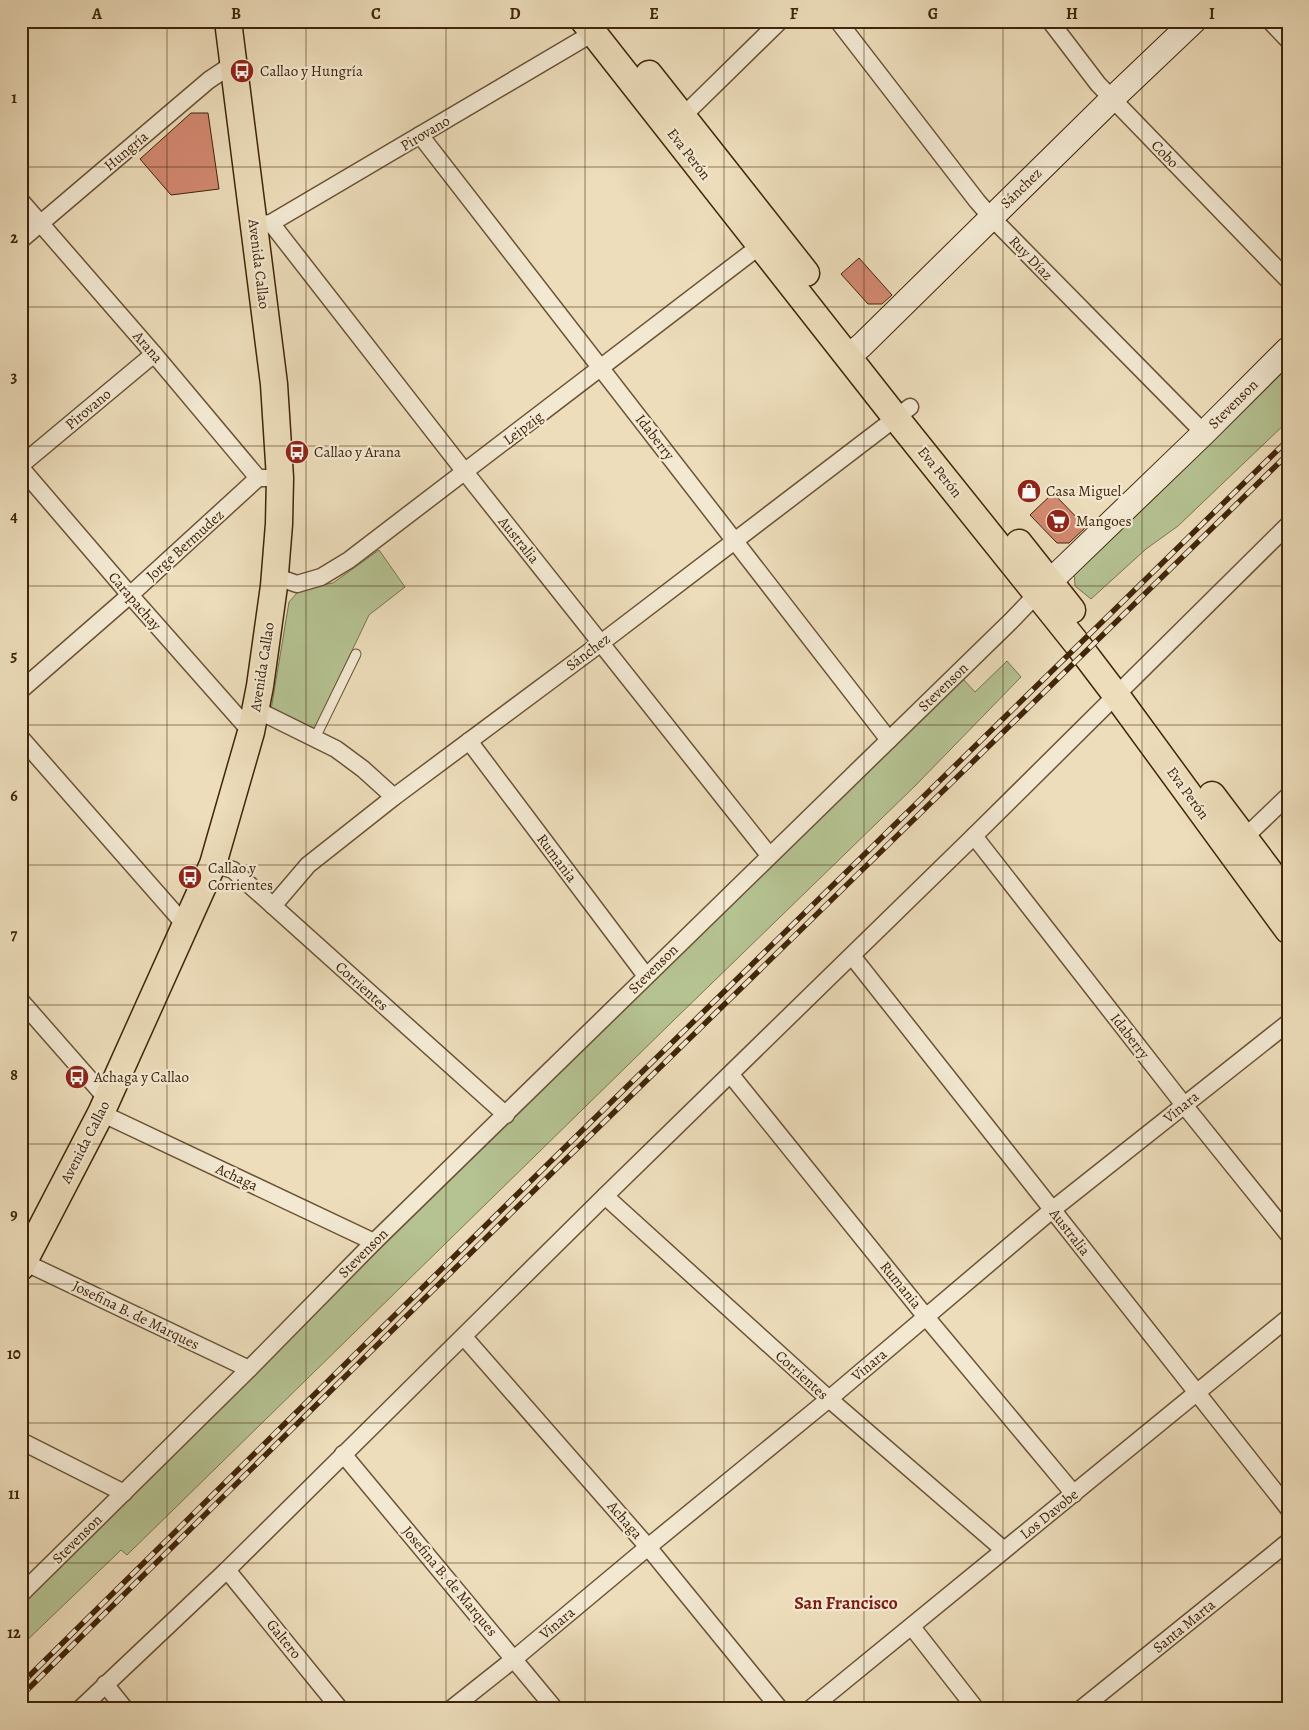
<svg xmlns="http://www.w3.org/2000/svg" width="1309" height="1730" viewBox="0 0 1309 1730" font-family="Alegreya,serif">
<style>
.green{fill:#b5c292;stroke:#7a744e}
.building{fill:#d38971;stroke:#40250a}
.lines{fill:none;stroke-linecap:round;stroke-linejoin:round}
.lane-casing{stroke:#6b5336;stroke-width:11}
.street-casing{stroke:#6b5336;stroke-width:19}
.secondary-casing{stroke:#40250a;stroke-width:26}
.primary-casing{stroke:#40250a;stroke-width:29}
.lane{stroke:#f3e9d3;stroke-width:9}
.street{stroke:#f3e9d3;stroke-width:16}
.secondary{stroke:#f3e9d3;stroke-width:24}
.primary{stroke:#edddbb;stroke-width:26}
.rail-casing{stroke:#40250a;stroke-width:5.5}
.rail{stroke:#f3e9d3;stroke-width:4;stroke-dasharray:11;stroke-linecap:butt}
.grid{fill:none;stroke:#40250a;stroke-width:1;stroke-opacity:0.55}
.labels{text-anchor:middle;stroke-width:4.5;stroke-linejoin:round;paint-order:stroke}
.poi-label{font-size:15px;fill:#40250a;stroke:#f3e9d3;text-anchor:start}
.street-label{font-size:15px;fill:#40250a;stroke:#f3e9d3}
.quarter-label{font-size:18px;font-weight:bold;fill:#7a1f14;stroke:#f3e9d3}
.neatline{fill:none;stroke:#40250a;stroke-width:2}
.grid-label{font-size:16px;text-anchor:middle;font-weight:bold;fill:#40250a}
</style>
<rect width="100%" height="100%" fill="#edddbb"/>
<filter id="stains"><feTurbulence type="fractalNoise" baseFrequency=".004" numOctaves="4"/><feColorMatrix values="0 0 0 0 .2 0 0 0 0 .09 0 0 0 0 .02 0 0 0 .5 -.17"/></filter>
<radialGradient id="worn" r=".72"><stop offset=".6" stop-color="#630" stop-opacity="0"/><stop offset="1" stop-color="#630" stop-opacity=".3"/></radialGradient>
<g class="green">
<polygon points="1288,360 1288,421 1178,526 1146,549 1091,599 1075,586 1074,568"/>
<polygon points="379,550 405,587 369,615 314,730 271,710 289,602 297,593 311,587 333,583"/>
<polygon points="1007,661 1021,677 915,786 674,1020 127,1555 121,1550 21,1646 21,1599 129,1491 962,678 975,692"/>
</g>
<g class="building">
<polygon points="191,113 208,113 219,189 171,195 140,159"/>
<polygon points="859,258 892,295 882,304 868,304 841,274"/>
<polygon points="1053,493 1086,527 1069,543 1057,543 1030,515"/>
</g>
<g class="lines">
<g class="lane-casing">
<polyline id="lane" points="315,738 356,654"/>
</g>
<g class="street-casing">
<g id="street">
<polyline points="838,21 977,201 991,217 1204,433"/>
<polyline points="1050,21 1098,84 1288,280"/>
<polyline points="1270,21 1288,40"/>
<polyline points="683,116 780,21"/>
<polyline points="420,135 889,740"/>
<polyline points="21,201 154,354 258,478 280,478"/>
<polyline points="271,223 465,472 769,855"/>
<polyline points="261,224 271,223 593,33"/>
<polyline points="21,240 209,80 233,64"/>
<polyline points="21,465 154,354"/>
<polyline points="21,468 130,595 251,732"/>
<polyline points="274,576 297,584 321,577 349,560 761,245"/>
<polyline points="21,690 130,595 258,478"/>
<polyline points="255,709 336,749 363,769 394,797"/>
<polyline points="21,738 186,926"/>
<polyline points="469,741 646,976"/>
<polyline points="974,836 1184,1105 1288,1234"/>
<polyline points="1244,838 1288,796"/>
<polyline points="213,864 233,870 506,1115"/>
<polyline points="273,906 308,865 394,797 601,643 910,407"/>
<polyline points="852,956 1288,1508"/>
<polyline points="21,1001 107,1099"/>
<polyline points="731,1075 926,1317 1074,1494"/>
<polyline points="101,1113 374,1242"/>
<polyline points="605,1196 829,1399 1004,1550"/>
<polyline points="24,1262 249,1369"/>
<polyline points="464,1337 648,1547 780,1709"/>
<polyline points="21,1441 124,1493"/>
<polyline points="343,1454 555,1709"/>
<polyline points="227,1570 340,1709"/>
<polyline points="21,1594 249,1369 374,1242 1012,620 1037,594"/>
<polyline points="912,1627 976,1709"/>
<polyline points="105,1684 125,1709"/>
<polyline points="80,1709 227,1570 605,1196 974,836 1288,525"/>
<polyline points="451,1709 514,1659 648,1547 829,1399 1052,1210 1288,1023"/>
<polyline points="810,1709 1288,1318"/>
<polyline points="1081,1709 1288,1542"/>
</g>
</g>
<g class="secondary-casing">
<g id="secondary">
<polyline points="849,356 862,345 1112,99 1194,21"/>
<polyline points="1037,594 1204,433 1288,349"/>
</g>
</g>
<g class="primary-casing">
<g id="primary">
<polyline points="584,21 896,418 1078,645 1116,695 1288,930"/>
<polyline points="649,74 806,273"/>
<polyline points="1019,543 1072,610"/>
<polyline points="1212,795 1288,896"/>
<polyline points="21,1267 101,1113 213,864 251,732 260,686 274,586 279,524 280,478 274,384 228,21"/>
</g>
</g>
<use href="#lane" class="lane"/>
<use href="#street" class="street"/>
<use href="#secondary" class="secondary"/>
<use href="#primary" class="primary"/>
<g class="rail-casing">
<g id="rail">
<polyline points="21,1684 552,1160 1288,440"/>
<polyline points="21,1696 558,1167 1288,454"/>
</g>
</g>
<use href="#rail" class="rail"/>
</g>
<path class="grid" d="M167,21V1709M306,21V1709M446,21V1709M585,21V1709M724,21V1709M864,21V1709M1003,21V1709M1142,21V1709M21,167H1288M21,307H1288M21,446H1288M21,586H1288M21,725H1288M21,865H1288M21,1005H1288M21,1144H1288M21,1284H1288M21,1423H1288M21,1563H1288"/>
<defs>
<g id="bus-disc" transform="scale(1.25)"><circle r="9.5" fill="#8f2418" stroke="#f3e9d3"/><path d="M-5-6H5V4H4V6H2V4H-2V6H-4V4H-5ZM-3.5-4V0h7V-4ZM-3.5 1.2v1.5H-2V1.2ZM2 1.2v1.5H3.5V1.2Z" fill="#fff"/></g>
<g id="shop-disc" transform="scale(1.25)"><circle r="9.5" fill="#8f2418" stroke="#f3e9d3"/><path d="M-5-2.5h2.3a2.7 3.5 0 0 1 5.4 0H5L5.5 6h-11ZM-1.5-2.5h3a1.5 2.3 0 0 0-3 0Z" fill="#fff"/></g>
<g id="supermarket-disc" transform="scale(1.25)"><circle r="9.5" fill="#8f2418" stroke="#f3e9d3"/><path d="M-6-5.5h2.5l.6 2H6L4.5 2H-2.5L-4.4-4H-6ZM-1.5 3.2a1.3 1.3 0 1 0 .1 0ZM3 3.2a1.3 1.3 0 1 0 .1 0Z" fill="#fff"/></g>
</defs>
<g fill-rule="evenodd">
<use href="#bus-disc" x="242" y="71"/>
<use href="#bus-disc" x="297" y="452"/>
<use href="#shop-disc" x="1029" y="491"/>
<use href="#supermarket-disc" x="1058" y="521"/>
<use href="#bus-disc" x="190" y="877"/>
<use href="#bus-disc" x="77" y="1077"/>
</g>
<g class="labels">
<g class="poi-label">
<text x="260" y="76">Callao y Hungría</text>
<text x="314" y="457">Callao y Arana</text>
<text x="1046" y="496">Casa Miguel</text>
<text x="1076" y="526">Mangoes</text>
<text x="208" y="873">Callao y<tspan x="208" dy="17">Corrientes</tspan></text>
<text x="94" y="1082">Achaga y Callao</text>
</g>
<g class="street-label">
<text transform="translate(425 133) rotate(-31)" y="5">Pirovano</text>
<text transform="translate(126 151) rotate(-40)" y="5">Hungría</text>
<text transform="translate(689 154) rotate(52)" y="5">Eva Perón</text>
<text transform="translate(1165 154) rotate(46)" y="5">Cobo</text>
<text transform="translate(1021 188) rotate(-44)" y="5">Sánchez</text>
<text transform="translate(1031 258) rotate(46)" y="5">Ruy Díaz</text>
<text transform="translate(259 264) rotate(83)" y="5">Avenida Callao</text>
<text transform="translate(148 347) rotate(49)" y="5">Arana</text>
<text transform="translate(1233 404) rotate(-45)" y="5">Stevenson</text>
<text transform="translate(88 409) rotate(-40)" y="5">Pirovano</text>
<text transform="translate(523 428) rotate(-37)" y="5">Leipzig</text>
<text transform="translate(655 437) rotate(52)" y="5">Idaberry</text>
<text transform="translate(940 472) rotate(51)" y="5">Eva Perón</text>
<text transform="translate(519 540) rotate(51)" y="5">Australia</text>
<text transform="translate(185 545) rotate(-42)" y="5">Jorge Bermudez</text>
<text transform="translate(135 601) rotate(49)" y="5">Carapachay</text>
<text transform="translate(588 652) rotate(-37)" y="5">Sánchez</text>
<text transform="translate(262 667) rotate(-81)" y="5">Avenida Callao</text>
<text transform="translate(943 687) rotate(-44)" y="5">Stevenson</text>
<text transform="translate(1188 793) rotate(54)" y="5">Eva Perón</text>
<text transform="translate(557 858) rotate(53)" y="5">Rumania</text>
<text transform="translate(653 969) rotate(-45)" y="5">Stevenson</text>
<text transform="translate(362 986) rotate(42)" y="5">Corrientes</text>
<text transform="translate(1130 1036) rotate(52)" y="5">Idaberry</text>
<text transform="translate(1181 1107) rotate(-39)" y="5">Vinara</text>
<text transform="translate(85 1142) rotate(-63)" y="5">Avenida Callao</text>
<text transform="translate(237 1177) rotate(25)" y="5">Achaga</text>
<text transform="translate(1070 1232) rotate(52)" y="5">Australia</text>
<text transform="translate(363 1253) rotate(-45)" y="5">Stevenson</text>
<text transform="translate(901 1285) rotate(51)" y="5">Rumania</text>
<text transform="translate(136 1315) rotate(26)" y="5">Josefina B. de Marques</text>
<text transform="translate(869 1365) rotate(-40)" y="5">Vinara</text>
<text transform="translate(802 1375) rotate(42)" y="5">Corrientes</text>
<text transform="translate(1049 1514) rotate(-39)" y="5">Los Davobe</text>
<text transform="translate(625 1520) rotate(49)" y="5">Achaga</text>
<text transform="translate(77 1539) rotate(-45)" y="5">Stevenson</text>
<text transform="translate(450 1581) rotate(50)" y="5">Josefina B. de Marques</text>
<text transform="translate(557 1623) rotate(-40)" y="5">Vinara</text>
<text transform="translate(1184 1626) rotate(-39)" y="5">Santa Marta</text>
<text transform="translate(284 1639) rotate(51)" y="5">Galtero</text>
</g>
<g class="quarter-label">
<text x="846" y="1609">San Francisco</text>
</g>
</g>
<rect width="1309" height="1730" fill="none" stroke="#edddbb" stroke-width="55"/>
<rect x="28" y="28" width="1254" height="1674" class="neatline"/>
<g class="grid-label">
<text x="97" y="19">A</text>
<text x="236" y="19">B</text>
<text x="376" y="19">C</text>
<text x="515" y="19">D</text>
<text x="654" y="19">E</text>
<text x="794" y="19">F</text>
<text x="933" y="19">G</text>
<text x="1072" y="19">H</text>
<text x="1212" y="19">I</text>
<text x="14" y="103">1</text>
<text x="14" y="243">2</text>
<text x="14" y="382">3</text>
<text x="14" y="522">4</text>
<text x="14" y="661">5</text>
<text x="14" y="801">6</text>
<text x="14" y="940">7</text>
<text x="14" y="1080">8</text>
<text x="14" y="1220">9</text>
<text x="14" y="1359">10</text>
<text x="14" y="1499">11</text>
<text x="14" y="1638">12</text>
</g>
<rect width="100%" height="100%" filter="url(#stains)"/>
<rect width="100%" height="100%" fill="url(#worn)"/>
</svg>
